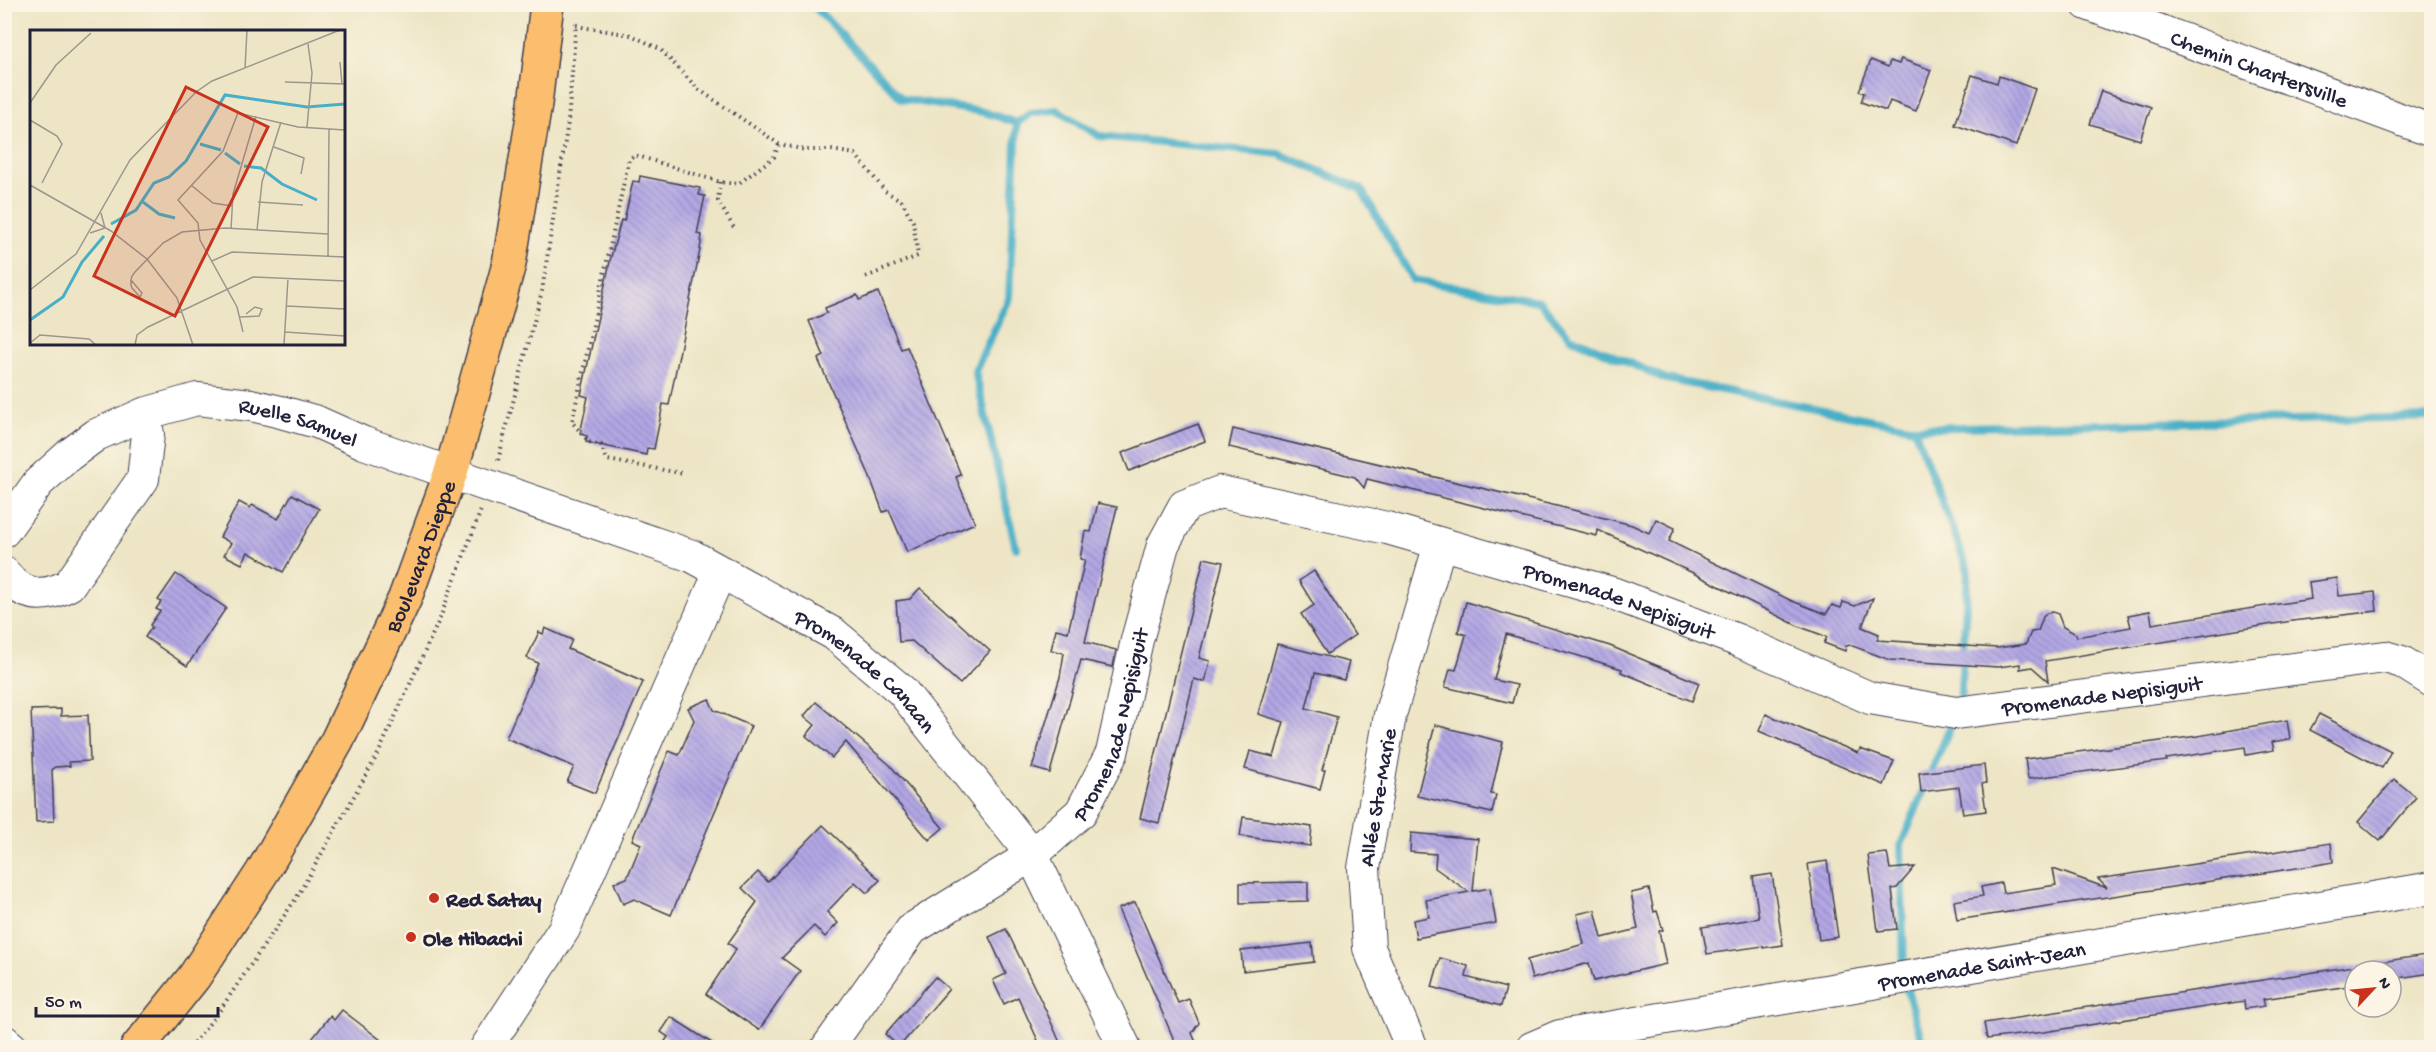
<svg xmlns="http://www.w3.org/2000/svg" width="2436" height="1052" viewBox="0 0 2436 1052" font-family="'Gochi Hand',sans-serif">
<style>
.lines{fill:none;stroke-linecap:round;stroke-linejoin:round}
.stream{stroke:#47afc7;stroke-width:8}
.building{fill:url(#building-back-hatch)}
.minor-casing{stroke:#403f50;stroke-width:34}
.major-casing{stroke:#403f50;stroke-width:36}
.path{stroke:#403f50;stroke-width:4;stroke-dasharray:1.5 4.5;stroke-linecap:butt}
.minor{stroke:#fff;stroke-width:32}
.major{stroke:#fbbd6e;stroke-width:33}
.poi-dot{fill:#c8321e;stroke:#fcf5e5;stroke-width:2}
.labels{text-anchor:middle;stroke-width:5;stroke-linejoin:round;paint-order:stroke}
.street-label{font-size:22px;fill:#22223b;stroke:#fcf5e5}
.poi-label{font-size:22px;font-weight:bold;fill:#22223b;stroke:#fcf5e5;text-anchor:start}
.inset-river{fill:none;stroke:#47afc7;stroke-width:3}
.inset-road{fill:none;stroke:#9c978e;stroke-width:1.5}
.view{fill:#c8321e;fill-opacity:0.15;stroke:#c8321e;stroke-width:3}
.inset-edge{fill:none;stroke:#22223b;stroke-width:3}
</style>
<defs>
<pattern id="building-back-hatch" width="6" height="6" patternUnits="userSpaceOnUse" patternTransform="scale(1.5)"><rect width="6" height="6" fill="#b3a7e5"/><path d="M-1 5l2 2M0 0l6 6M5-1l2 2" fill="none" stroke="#9188bb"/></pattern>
</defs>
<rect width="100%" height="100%" fill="#fcf5e5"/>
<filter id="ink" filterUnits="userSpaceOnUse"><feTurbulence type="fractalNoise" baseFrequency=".0167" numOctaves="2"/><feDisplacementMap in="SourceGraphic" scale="12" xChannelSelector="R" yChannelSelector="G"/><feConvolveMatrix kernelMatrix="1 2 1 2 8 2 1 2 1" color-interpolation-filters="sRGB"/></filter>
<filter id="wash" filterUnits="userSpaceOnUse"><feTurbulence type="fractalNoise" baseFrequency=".008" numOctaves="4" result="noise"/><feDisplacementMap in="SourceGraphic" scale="24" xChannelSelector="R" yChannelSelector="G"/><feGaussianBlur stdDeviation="1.35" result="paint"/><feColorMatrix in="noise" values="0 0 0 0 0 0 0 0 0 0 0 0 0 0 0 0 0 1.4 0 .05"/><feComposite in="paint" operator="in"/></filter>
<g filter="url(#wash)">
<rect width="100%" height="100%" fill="#ede5c5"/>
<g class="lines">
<g class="stream">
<polyline points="812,4 902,99 984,112 1017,123"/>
<polyline points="1017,123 1031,113 1057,110 1099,136 1279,154 1361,189 1413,280 1539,301 1570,337 1666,379 1914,428 2432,417"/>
<polyline points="1914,428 1968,570 1960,704"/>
<polyline points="1016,548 975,371 1009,299 1017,123"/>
<polyline points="1904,971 1901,845 1953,720"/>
<polyline points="1906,986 1924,1048"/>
</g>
</g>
<g id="blocks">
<g class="building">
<polygon points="1901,59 1931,70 1916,111 1890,101 1886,111 1861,102 1864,93 1859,91 1871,60 1888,67 1890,61 1899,64"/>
<polygon points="1972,75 1997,83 1999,76 2035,89 2016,146 1955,125"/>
<polygon points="2101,91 2151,107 2140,140 2090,124"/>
<polygon points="640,176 700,188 699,195 705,196 697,234 702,235 700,250 669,405 663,404 654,449 647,448 646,455 586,442 587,436 580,434 588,397 581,395 611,257 621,220 624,221 633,181 639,182"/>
<polygon points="878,292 901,349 907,347 961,475 956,477 975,523 907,552 889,510 883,512 868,472 818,359 824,356 809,321 827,313 825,308 857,295 859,300"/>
<polygon points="1198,424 1205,441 1129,471 1122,453"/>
<polygon points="1233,429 1565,508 1632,525 1649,533 1656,519 1675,528 1669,541 1792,601 1826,614 1832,605 1841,608 1843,602 1855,606 1873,598 1862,627 1879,634 1877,640 1997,648 2026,644 2031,632 2038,631 2043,617 2047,613 2053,612 2058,614 2063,627 2076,634 2077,637 2131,627 2128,615 2150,611 2152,624 2311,599 2309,582 2337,578 2339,596 2375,592 2377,611 2292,621 2045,661 2048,681 2032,667 2020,669 2020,664 1998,667 1890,660 1850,645 1846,646 1845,651 1824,643 1827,637 1798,626 1691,572 1598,530 1597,536 1367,479 1364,488 1355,477 1229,447"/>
<polygon points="292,494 319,509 283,572 248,552 242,564 224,555 231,543 220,537 239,502 250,508 252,505 278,519"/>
<polygon points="1098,503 1117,507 1085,642 1116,650 1113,667 1081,660 1050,773 1032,768 1060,677 1064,653 1051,650 1056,629 1068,632 1085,560 1080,559 1085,531 1091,532"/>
<polygon points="1204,558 1223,562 1199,658 1210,661 1205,682 1194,679 1159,823 1140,818"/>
<polygon points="1314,571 1355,635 1327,654 1301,614 1314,605 1299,581"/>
<polygon points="176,574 226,608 187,666 145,637 152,627 150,625 160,611 156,609 161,602 158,600"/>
<polygon points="920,588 990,651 960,684 912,641 899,642 896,601 910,599"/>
<polygon points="1466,602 1610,646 1699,683 1692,701 1621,672 1622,669 1506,634 1494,680 1517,685 1512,703 1445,687 1450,669 1456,670 1466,635 1458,632"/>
<polygon points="545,628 572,640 568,649 643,682 595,793 567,782 574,767 506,738 538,663 527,658 539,632 543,634"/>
<polygon points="1277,644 1349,662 1344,680 1315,673 1306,708 1337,717 1322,770 1325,770 1320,789 1245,769 1250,751 1274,757 1284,722 1258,714"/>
<polygon points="709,699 714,710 751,726 671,915 634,899 623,904 614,883 627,878 641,844 632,840 646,806 669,751 679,755 694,720 688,708"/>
<polygon points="816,702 890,765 943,828 929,840 846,742 832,758 806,736 815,725 804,716"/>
<polygon points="61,709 61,716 88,715 90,761 69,762 70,766 55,767 52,769 54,821 36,822 31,710"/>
<polygon points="1766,714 1858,753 1860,749 1894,761 1884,785 1759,731"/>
<polygon points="2319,714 2391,751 2382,768 2310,730"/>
<polygon points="2287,720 2290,739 2272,742 2274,750 2246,755 2245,747 2166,759 2167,761 2028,779 2025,759 2198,736"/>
<polygon points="1435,725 1503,742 1491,794 1496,795 1492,813 1417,796"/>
<polygon points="1984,765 1986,783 1982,784 1986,811 1963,814 1959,787 1921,792 1919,773"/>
<polygon points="2394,779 2416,797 2380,841 2358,822"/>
<polygon points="1243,817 1312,827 1310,846 1240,836"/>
<polygon points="823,825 880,880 867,893 855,882 827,912 838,923 825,937 814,926 782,958 800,971 759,1030 706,994 736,949 728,943 757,902 742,888 758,872 768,882"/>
<polygon points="1411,833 1478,839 1473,891 1490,888 1496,923 1416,938 1413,920 1429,917 1426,900 1469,892 1435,868 1436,854 1410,852"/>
<polygon points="2331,843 2333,862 2316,865 1957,920 1954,901 1983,896 1981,887 2001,883 2003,893 2056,885 2053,869 2107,888 2098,879"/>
<polygon points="1887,853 1890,869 1915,867 1897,888 1892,889 1897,929 1878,931 1868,855"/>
<polygon points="1827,861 1838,937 1819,940 1808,864"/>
<polygon points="1772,874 1783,945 1763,948 1763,946 1707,954 1702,927 1759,918 1753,877"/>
<polygon points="1308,882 1308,901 1240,903 1240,883"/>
<polygon points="1649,889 1654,912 1657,911 1663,930 1659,931 1666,964 1594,981 1589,963 1532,979 1527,960 1584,944 1577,914 1595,910 1602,938 1638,929 1631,893"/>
<polygon points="1135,902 1178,1003 1189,999 1199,1023 1192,1033 1198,1047 1177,1047 1118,909"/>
<polygon points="1006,929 1047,1013 1062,1047 1041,1047 1018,997 1004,1004 993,980 1006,974 989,937"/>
<polygon points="1312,943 1314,962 1243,971 1241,951"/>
<polygon points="2432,954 2432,973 2391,979 2391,971 2355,971 2355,985 2263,999 2265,1006 2245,1009 2244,1001 2044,1032 1987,1039 1984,1023"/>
<polygon points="1440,958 1468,966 1466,977 1506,988 1501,1006 1432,987"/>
<polygon points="935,977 949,989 899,1047 885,1034"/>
<polygon points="342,1010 390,1047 323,1047 312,1039 330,1016 334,1020"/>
<polygon points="671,1017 718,1047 661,1047 668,1037 661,1032"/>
</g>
</g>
</g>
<g filter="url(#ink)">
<use href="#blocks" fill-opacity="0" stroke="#403f50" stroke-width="1.5"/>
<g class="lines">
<g class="minor-casing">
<g id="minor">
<path id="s1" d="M2087,4L2432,131"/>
<path id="s2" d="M4,531L38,483L69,455L96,435L144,414L197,399L251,405L281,412L317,422L364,443L692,556L834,634L902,691L1032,855L1125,1048"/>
<path d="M4,573C23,597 43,599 69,585L143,479L148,434L144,414"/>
<polyline points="4,1041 12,1048"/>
<polyline points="486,1048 564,929 720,572"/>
<path id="s3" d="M827,1048L912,929L1032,855L1081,812L1112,753L1137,640L1163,545L1184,506L1220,492L1387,528L1612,593L1737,640L1870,698L1956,713L2385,657L2402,662L2432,681"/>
<path id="s4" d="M1412,1048L1369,948L1364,868L1390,715L1440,544"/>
<path id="s5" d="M1532,1048L1560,1036L2432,888"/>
</g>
</g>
<g class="major-casing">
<g id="major">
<path id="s6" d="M137,1048L194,977L263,871L337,741L405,598L451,472L509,264L535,104L547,4"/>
</g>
</g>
<g class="path">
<polyline points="576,26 631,35 660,49 698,89 779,144 805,150 831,150 855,154 885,191 902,201 913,222 918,256 866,277"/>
<polyline points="720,182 718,201 734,228"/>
<polyline points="498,460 542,291 568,122 576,23"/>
<polyline points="681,473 607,460 601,445 589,442 572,422 629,159 635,155 720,182 738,184 774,157 779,144"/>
<polyline points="190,1048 220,1010 297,897 379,752 440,618 481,510"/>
</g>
<use href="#minor" class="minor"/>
<use href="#major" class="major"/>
</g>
</g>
<g class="poi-dot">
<circle cx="434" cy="898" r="6"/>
<circle cx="411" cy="937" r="6"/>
</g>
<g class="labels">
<g class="street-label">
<text dy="8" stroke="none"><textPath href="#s1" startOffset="184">Chemin Chartersville</textPath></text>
<text dy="8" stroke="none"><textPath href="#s2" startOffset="346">Ruelle Samuel</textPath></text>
<text dy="8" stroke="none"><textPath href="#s6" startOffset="570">Boulevard Dieppe</textPath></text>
<text dy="8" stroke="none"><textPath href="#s3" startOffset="1130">Promenade Nepisiguit</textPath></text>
<text dy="8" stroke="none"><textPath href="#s2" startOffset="972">Promenade Canaan</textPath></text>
<text dy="8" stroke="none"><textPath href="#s3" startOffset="1634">Promenade Nepisiguit</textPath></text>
<text dy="8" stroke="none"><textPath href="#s3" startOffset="446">Promenade Nepisiguit</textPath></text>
<text dy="8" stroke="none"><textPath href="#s4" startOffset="261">Allée Ste-Marie</textPath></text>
<text dy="8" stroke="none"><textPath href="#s5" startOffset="458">Promenade Saint-Jean</textPath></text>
</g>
<g class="poi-label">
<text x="446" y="906">Red Satay</text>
<text x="423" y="945">Ole Hibachi</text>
</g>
</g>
<g transform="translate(30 30)">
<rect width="315" height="315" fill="#ede5c5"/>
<path class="inset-river" d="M170,114L191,120M195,123L210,134M214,136L231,138L252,154L287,170M113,172L129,184L145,188M81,194L106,180L124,153L139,147L156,131L195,65L277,77L315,74M0,290L33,267L52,232L74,206"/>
<path class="inset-road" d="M310,32L312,54M215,38L217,0M255,52L315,54M0,73L26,35L61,3M0,90L27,106L32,114L12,153M277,97L282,43L278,14M244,117L274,128L271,144M0,155L81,201L117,229L147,268L163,315M161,155L183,173L202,176M228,172L273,175M201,199L203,164L226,86M227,200L232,152L251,92M60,203L75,198L71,183M298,226L299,99M182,231L202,222L315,227M101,250L112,263L110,267L102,258L101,255V250L102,246L105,242L133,213L152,202L195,198L298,204M0,260L46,224L100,130L166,62L182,51L310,0M257,276L315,279M210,287L229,286L232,279L225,277L216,284M213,302L207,277L170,210L168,193L148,170L193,121L208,83L268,97L315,100M255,302L315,306M0,313L10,305L59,309L66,315M105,315L107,305L118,297L223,247L315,251M254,315L258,248"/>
<path class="view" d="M156,57L238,97L145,286L64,246Z"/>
<rect width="315" height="315" class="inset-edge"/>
</g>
<rect width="2436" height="1052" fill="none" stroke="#fcf5e5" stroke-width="24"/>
<g transform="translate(2373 989) rotate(64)"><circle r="28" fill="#fcf5e5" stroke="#a5a1a1" stroke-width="1.5"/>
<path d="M0-4.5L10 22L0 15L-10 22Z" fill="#c8321e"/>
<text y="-9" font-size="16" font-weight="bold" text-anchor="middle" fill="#22223b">N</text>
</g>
<path d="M36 1007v9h182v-9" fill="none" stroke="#22223b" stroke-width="3"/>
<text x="45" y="1007" font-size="18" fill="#22223b" stroke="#fcf5e5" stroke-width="4.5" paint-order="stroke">50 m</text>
</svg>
